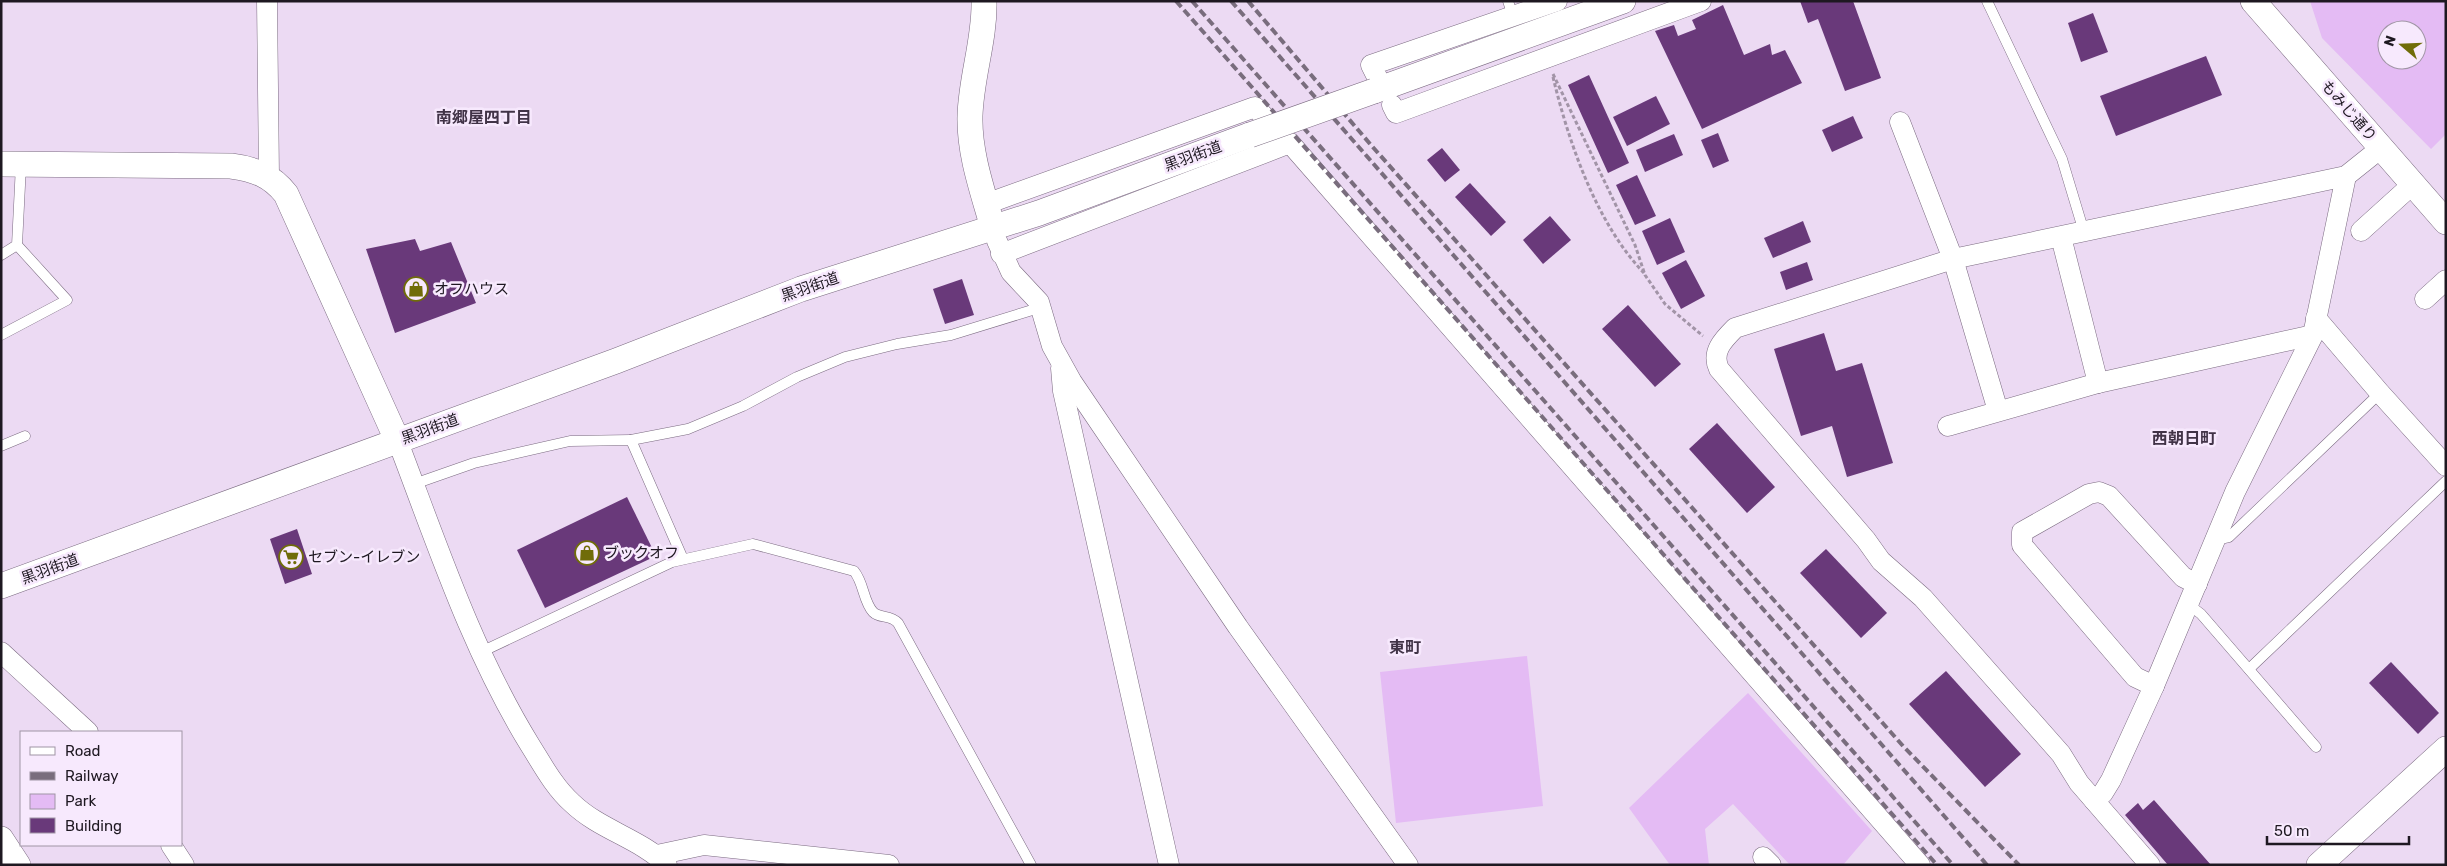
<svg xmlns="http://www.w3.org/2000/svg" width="2447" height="866" viewBox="0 0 2447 866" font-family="Rubik,'Noto Sans JP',sans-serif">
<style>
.green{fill:#e4bbf4;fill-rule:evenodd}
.building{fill:#69397a}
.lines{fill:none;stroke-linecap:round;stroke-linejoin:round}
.service-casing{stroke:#7b6b81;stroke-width:11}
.minor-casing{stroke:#7b6b81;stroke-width:21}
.tertiary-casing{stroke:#7b6b81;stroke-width:26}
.path{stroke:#a294a7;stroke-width:3;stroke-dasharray:4 2.5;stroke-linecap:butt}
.service{stroke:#fff;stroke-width:10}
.minor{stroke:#fff;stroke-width:20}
.tertiary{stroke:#fff;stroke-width:25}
.rail{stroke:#796d7d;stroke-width:4;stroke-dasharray:8 4;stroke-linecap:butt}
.tertiary-bridge-casing{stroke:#7b6b81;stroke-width:26;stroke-linecap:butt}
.tertiary-bridge{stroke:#fff;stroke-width:25}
.labels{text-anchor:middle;stroke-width:5;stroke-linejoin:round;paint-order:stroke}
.street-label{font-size:15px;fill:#1e1821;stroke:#f7e9fd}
.poi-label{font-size:15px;fill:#1e1821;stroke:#f7e9fd;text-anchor:start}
.neighbourhood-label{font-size:16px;font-weight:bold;fill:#413347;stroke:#f7e9fd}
</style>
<rect width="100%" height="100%" fill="#ecdaf3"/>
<g class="green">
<path d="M2310,1H2446V134L2431,149L2322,38ZM2387,30H2417V60H2387Z"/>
<polygon points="1527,656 1543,806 1396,823 1380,672"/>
<polygon points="1748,693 1872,831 1843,865 1790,865 1733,804 1705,829 1709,865 1670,865 1629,808"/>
</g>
<g class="building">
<polygon points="1800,1 1853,1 1881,78 1845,91 1818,19 1808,23"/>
<polygon points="1723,5 1744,55 1770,44 1772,55 1785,50 1802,83 1702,129 1655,31 1674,25 1678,36 1696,29 1692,20"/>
<polygon points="2093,13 2108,52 2081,62 2068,23"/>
<polygon points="2206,56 2222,95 2116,136 2100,96"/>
<polygon points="1589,75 1629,163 1608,173 1568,85"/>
<polygon points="1656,96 1670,124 1627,146 1613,117"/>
<polygon points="1853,116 1863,138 1832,152 1822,130"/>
<polygon points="1718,133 1729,161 1713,168 1701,140"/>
<polygon points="1674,134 1683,155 1645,172 1636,150"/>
<polygon points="1442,148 1460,170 1445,182 1427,160"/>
<polygon points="1637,175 1656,216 1635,225 1616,185"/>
<polygon points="1470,183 1506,222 1491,236 1455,197"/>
<polygon points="1550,216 1571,240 1543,264 1523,240"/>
<polygon points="1670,218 1685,252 1657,265 1642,231"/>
<polygon points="1803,221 1811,242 1773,258 1764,238"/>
<polygon points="415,239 420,251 451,242 476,303 395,333 366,249"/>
<polygon points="1686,260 1705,296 1681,309 1662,273"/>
<polygon points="1807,262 1813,280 1786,290 1780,272"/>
<polygon points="962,279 974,315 945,324 933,289"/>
<polygon points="1628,305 1681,364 1655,387 1602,329"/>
<polygon points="1824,333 1836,371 1862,363 1893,463 1847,477 1832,426 1801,436 1774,349"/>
<polygon points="1717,423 1775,487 1747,513 1689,449"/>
<polygon points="627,497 656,556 545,608 517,550"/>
<polygon points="297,529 312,574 285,584 270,539"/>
<polygon points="1826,549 1887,613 1861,638 1800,573"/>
<polygon points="2391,662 2439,713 2418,734 2369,683"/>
<polygon points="1946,671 2021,754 1985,787 1909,704"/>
<polygon points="2154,800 2211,865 2168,865 2125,815 2138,803 2143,810"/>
</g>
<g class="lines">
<g class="service-casing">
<g id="service">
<polyline points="1508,1 1513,16"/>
<polyline points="1987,1 2062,159 2084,232"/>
<polyline points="1,255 17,245 21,165"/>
<polyline points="1,335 67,300 17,245"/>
<polyline points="631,440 688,429 743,406 797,377 845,357 897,344 951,335 1042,307"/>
<polyline points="1,446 25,436"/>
<polyline points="414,484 474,463 570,441 631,440 683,559"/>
<polyline points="2215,540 2229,537 2380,393"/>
<polyline points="2188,604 2201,614 2316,747"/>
<path d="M481,652L672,562L753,544L854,571C864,583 863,601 873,612C880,619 890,614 898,623L1031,865"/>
<polyline points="2249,669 2446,481"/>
</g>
</g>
<g class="minor-casing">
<g id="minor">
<polyline points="267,1 269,177"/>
<polyline points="1377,77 1371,65 1557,1"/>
<polyline points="1392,105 1396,113 1701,1"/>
<polyline points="1900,122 1953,259 1998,411"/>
<polyline points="986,204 1255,107 1283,136"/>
<polyline points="2361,231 2413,184"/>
<polyline points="2061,237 2098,383"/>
<polyline points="997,241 1011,272 1039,302 1052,346 1072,382 1238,627 1408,865"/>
<polyline points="1001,254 1290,143 1920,865"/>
<polyline points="2425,299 2446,280"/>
<polyline points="2316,318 2380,393 2446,466"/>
<polyline points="1061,368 1063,391 1169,865"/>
<polyline points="1948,426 2098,383 2313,335"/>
<path d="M398,442C437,544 472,651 530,745C542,764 554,787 572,803C600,830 639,838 667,865"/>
<polyline points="1,652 88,732"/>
<polyline points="2154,686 2135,677 2022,545 2022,532 2089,494 2099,492 2109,496 2183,577 2197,584"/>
<polyline points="2094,800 2103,793 2111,780 2154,686 2235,492 2313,335 2346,176"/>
<polyline points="171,845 184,865"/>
<polyline points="657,855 704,845 889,865"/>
<polyline points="1763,857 1771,865"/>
<path d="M2150,865L2079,783L2061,754L1923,598L1881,561L1866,540L1719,369C1711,352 1723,340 1735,328L1953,259L2346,176L2381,148"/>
</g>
</g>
<g class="tertiary-casing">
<g id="tertiary">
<path d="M984,1C985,40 971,77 970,116C969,154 983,192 993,228"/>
<polyline points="2253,1 2446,222"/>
<polyline points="1374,91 1623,1"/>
<path d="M1,164L231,166C254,169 271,175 286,194L398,442"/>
<polyline points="1,586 616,361 801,289 1039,213 1250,135"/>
<polyline points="1,839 18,865"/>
<polyline points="2319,865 2446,749"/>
</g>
</g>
<g class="path">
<polyline points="1553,74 1635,245 1645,275 1665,304 1703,336"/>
<path d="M1553,77C1569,144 1597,224 1644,273"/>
</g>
<use href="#service" class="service"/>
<use href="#minor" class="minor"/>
<use href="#tertiary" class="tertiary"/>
<g class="rail">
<polyline points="1176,1 1937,865"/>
<polyline points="1192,1 1953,865"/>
<polyline points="1231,1 1987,865"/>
<polyline points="1248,1 1371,145 1903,746 2019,865"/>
</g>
<g class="tertiary-bridge-casing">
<polyline id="tertiary-bridge" points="1250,135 1374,91"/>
</g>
<use href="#tertiary-bridge" class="tertiary-bridge"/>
</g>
<defs>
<g id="shop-ring" transform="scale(1.25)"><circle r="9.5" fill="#f7e9fd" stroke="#706c09" stroke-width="1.5"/><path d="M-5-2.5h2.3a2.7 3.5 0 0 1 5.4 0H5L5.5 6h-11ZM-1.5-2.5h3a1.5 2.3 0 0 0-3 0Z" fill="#706c09"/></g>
<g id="supermarket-ring" transform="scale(1.25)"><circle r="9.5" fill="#f7e9fd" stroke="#706c09" stroke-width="1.5"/><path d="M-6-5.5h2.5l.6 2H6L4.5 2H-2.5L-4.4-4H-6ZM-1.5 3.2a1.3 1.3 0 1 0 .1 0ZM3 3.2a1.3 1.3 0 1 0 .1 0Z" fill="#706c09"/></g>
</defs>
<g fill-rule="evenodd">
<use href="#shop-ring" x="416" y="289"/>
<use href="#shop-ring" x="587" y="553"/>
<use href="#supermarket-ring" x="291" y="557"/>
</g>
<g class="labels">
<g class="street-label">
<text transform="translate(2349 111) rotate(49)" y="5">もみじ通り</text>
<text transform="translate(1193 156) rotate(-20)" y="5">黒羽街道</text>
<text transform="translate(810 287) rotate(-19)" y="5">黒羽街道</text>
<text transform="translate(430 429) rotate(-20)" y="5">黒羽街道</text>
<text transform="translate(50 569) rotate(-20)" y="5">黒羽街道</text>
</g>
<g class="poi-label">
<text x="434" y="294">オフハウス</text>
<text x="604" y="558">ブックオフ</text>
<text x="308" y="562">セブン-イレブン</text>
</g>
<g class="neighbourhood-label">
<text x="484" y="123">南郷屋四丁目</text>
<text x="2184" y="444">西朝日町</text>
<text x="1405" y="653">東町</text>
</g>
</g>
<rect width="2447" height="866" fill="none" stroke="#1e1821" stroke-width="5"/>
<rect x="20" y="731" width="162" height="115" fill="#f7e9fd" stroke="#a095a5"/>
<rect x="30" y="747" width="25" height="8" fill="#ffffff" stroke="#a095a5"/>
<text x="65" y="756" font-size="15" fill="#1e1821">Road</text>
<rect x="30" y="772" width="25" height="8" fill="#796d7d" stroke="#a095a5"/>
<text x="65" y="781" font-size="15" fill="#1e1821">Railway</text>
<rect x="30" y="794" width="25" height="15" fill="#e4bbf4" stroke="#a095a5"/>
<text x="65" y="806" font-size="15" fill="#1e1821">Park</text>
<rect x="30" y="818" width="25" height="15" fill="#69397a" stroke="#a095a5"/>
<text x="65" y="831" font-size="15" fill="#1e1821">Building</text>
<g transform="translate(2402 45) rotate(289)"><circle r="24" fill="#f7e9fd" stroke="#a095a5"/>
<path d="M0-4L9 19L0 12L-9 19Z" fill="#706c09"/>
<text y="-8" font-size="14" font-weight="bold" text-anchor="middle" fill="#1e1821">N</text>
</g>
<path d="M2267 836v8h142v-8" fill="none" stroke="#1e1821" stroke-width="2.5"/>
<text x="2274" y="836" font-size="15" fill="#1e1821" stroke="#f7e9fd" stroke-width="4" paint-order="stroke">50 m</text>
</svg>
